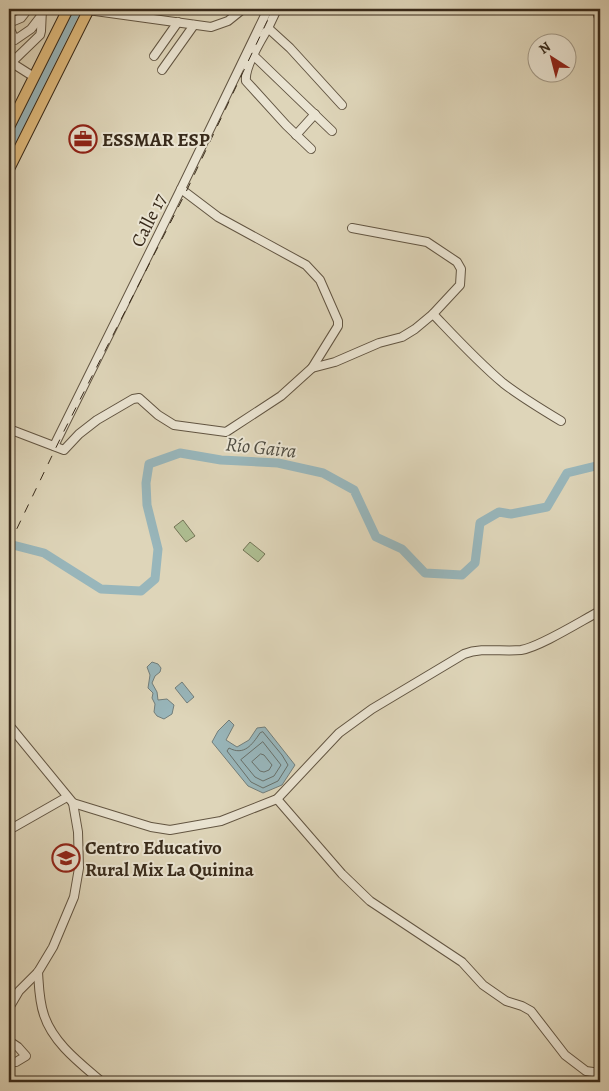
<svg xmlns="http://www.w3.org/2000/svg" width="609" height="1091" viewBox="0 0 609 1091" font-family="Alegreya,serif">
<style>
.green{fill:#aebe92;stroke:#737456}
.water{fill:#98b6bb;stroke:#727e7b}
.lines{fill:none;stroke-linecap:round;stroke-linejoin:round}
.shore{stroke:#68706a;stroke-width:1}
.river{stroke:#98b6bb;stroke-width:9}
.minor-casing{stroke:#625542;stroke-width:10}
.highway-casing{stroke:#382a1a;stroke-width:12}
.minor{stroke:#eae4d2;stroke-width:8}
.highway{stroke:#dfba7c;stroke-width:10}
.rail{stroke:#382a1a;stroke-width:1;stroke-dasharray:9 9;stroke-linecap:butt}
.labels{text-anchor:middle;stroke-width:4;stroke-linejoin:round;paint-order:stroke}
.poi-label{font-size:19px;font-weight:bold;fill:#382a1a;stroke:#eae4d2;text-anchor:start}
.street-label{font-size:19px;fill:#382a1a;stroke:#eae4d2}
.water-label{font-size:20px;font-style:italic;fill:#504d42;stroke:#eae4d2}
</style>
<rect width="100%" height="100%" fill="#ded5b9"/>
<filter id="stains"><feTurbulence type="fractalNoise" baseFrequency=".004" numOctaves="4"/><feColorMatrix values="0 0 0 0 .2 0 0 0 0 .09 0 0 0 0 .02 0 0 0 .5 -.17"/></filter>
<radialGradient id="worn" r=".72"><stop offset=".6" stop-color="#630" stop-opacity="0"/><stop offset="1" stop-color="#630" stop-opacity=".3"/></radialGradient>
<g class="green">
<polygon points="183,520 195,536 186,542 174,527"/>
<polygon points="250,542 265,554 258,562 243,550"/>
</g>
<g class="water">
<polygon points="152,662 158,664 161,668 160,672 155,676 152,683 157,692 158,700 167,699 174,705 172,714 164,719 157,716 154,712 155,704 152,698 153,693 148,688 150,675 147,667"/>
<polygon points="182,682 194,697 187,703 175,688"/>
<polygon points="229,720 234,725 226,740 237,747 249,740 257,728 265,727 295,765 282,785 263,793 248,786 212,742 218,731"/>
</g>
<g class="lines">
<g class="shore">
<path d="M263,732L282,755L288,765L278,781L263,788L251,782L227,751L229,748C244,756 252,745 260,733Z"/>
<polygon points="263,742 281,765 274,776 263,781 255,777 241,760"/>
<polygon points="261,754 264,755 272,765 269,770 264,772 260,771 252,762"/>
</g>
<g class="river">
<polyline points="9,146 77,9"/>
<polyline points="9,544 44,553 101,589 141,591 155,579 158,549 147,505 146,483 149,464 180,453 221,460 278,463 323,473 354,490 376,537 402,549 425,573 462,575 475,563 480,523 499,512 511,514 547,507 567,473 600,465"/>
</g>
<g class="minor-casing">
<g id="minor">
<polyline points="596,9 600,21"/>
<polyline points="88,10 211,27 228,21 243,9"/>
<polyline points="9,23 21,18 28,9"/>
<polyline points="9,27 15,40 31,29 41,16"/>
<polyline points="268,28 277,9"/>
<polyline points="252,54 332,131"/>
<polyline points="154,56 178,22"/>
<polyline points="12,63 34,77"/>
<polyline points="9,65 40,35 41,31 42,9"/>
<polyline points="162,70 194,25"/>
<polyline points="296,135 315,114"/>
<path d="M311,149L286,125L246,81C244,67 261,40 268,28L290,48L342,105"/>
<polyline points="181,189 218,217 306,265 320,280 338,321 338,326 312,368"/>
<path d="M433,314C455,337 478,362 503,383C521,397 541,409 561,421"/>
<polyline points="9,429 64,450 79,434 97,420 133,399 139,398 158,415 174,425 226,432 281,396 312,368 335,362 379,343 402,337 415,329 433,314 460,285 461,269 457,262 427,242 352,228"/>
<polyline points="54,446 181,189 268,9"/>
<path d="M9,725L73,803L151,827L170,830L221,821L277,799L339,733L372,709L464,654C482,647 502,652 521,650C540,647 581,621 600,611"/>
<polyline points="277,799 342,874 370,901 462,962 483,985 506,1001 522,1006 531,1011 565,1055 586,1071 600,1073"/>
<polyline points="9,830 67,797"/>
<path d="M38,972C39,986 39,1001 44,1015C53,1043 80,1063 102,1082"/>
<polyline points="9,1008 19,991 38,972 53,947 74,897 79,868 78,832 73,803"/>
<polyline points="9,1041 18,1047 26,1056 16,1062 9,1062"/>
</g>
</g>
<g class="highway-casing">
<g id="highway">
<polyline points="9,127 68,9"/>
<polyline points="9,169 89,9"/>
</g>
</g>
<use href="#minor" class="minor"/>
<use href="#highway" class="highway"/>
<polyline class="rail" points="9,545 63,433 186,192 273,9"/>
</g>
<defs>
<g id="office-ring" transform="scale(1.4375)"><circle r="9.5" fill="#eae4d2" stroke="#8f2418" stroke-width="1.5"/><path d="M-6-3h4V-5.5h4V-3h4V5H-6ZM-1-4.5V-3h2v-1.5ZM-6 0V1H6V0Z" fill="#8f2418"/></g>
<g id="school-ring" transform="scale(1.4375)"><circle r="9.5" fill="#eae4d2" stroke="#8f2418" stroke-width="1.5"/><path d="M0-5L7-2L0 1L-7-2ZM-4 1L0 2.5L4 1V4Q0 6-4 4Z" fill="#8f2418"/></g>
</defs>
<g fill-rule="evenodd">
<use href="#office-ring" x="83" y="139"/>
<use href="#school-ring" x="66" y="858"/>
</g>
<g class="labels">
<g class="poi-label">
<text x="102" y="146">ESSMAR ESP</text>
<text x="85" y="854">Centro Educativo<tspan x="85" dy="22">Rural Mix La Quinina</tspan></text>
</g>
<g class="street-label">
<text transform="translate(148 220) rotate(-64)" y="7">Calle 17</text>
</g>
<g class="water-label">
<text transform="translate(261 447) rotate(6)" y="7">Río Gaira</text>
</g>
</g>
<rect width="609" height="1091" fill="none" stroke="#ded5b9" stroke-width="30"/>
<rect x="10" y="10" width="589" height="1071" fill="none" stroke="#382a1a" stroke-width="2.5"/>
<rect x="15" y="15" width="579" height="1061" fill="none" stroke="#382a1a"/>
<g transform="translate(552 58) rotate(324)"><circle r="24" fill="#eae4d2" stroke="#a39a88"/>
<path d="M0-4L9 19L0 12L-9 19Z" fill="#8f2418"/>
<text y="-8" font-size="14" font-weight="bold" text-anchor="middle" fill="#382a1a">N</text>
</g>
<rect width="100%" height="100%" filter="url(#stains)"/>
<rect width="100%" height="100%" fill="url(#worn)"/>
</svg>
